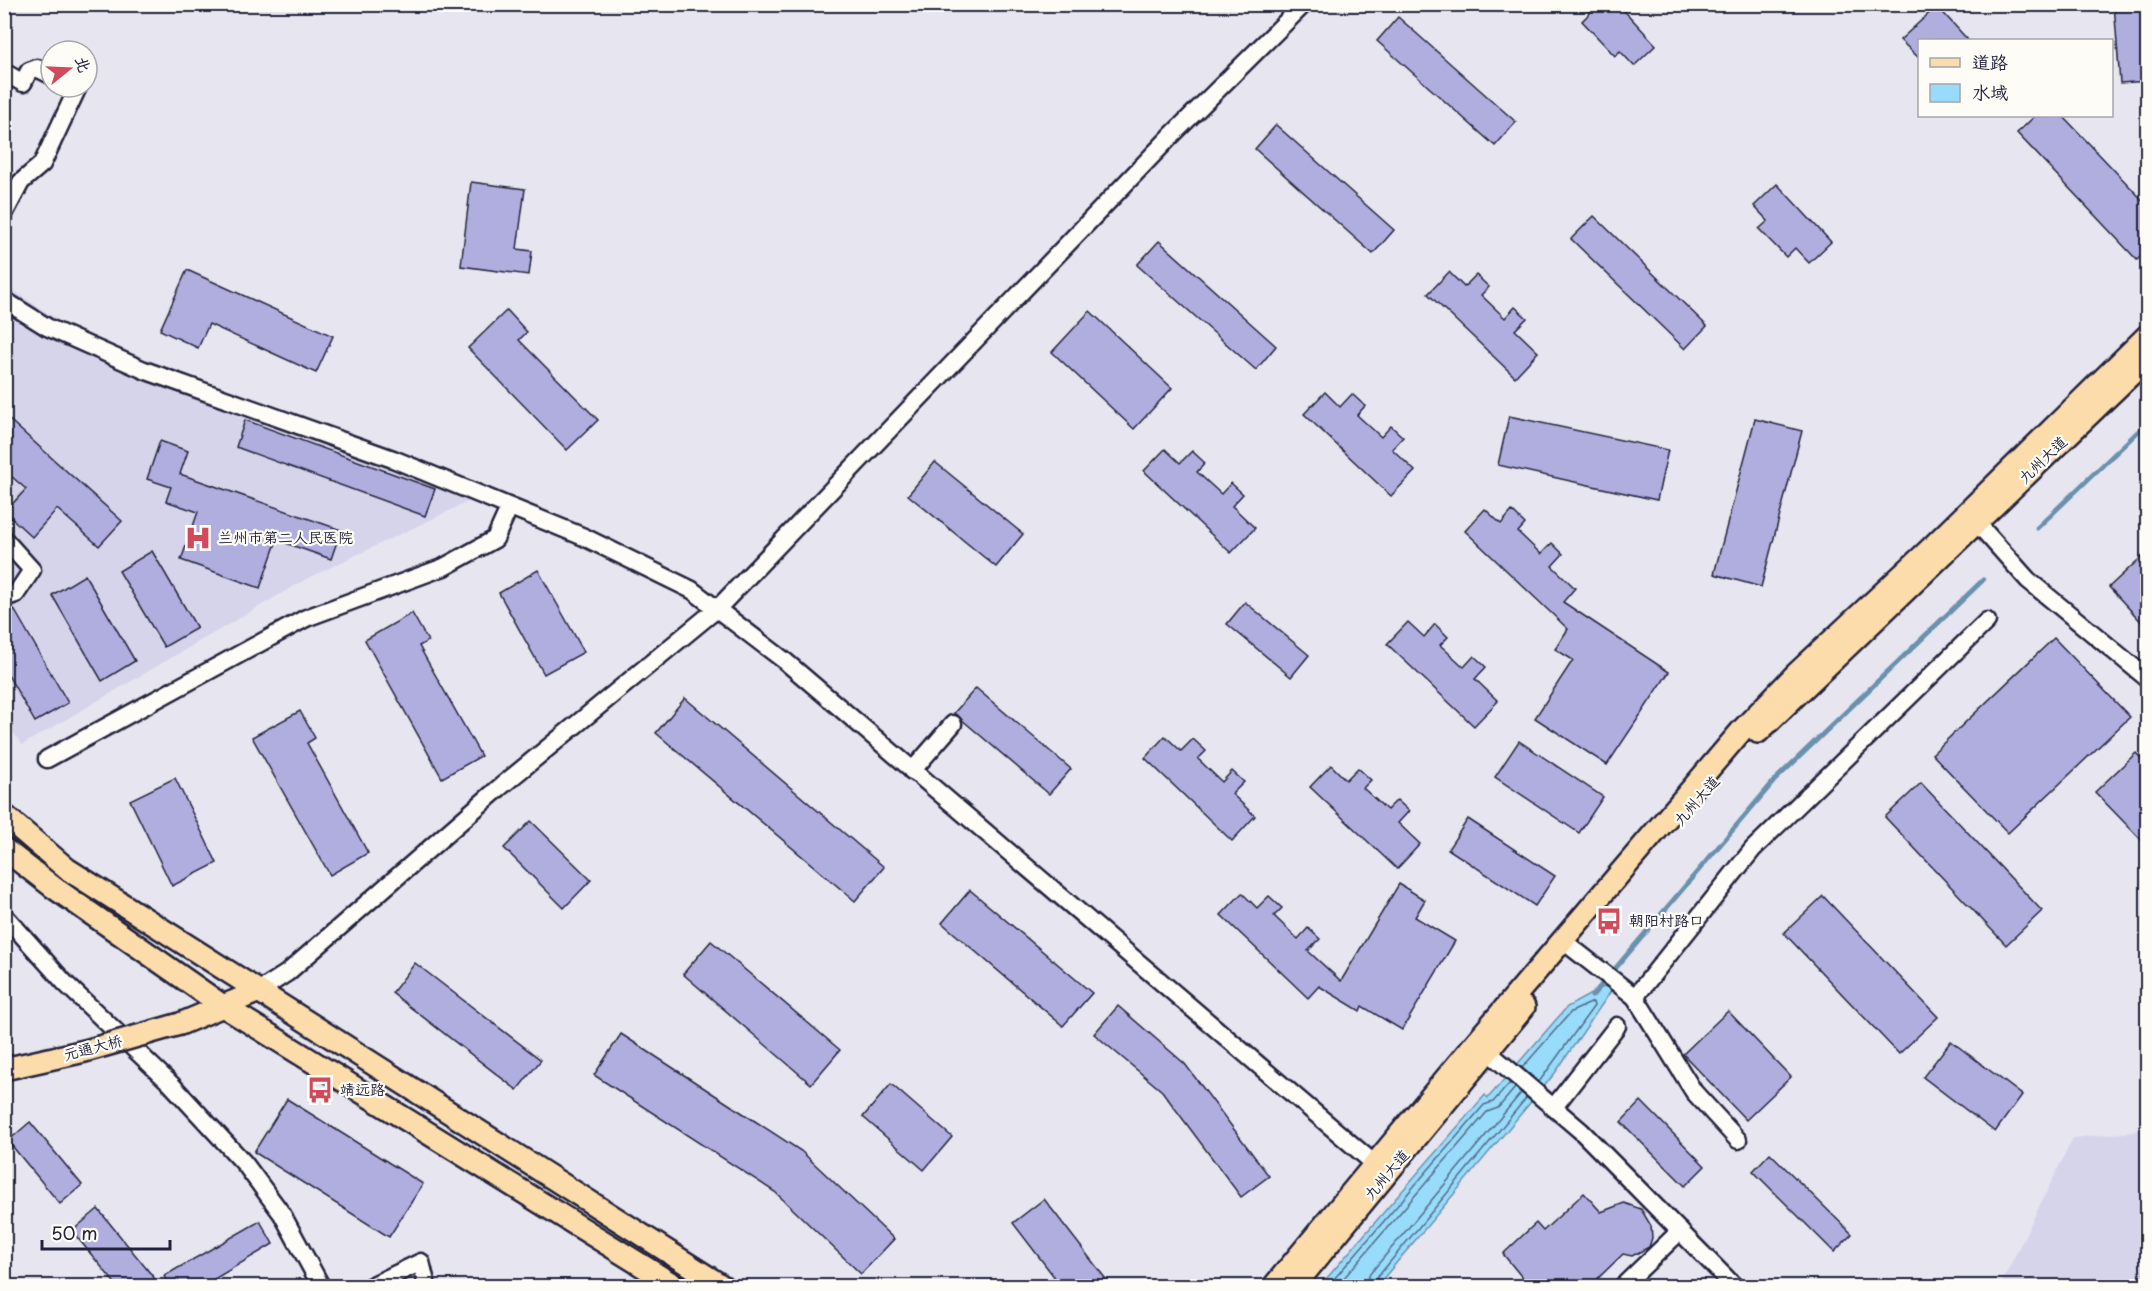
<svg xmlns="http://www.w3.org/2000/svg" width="2152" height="1291" viewBox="0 0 2152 1291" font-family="'Playpen Sans','LXGW WenKai TC',sans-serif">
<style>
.built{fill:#d6d4eb}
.water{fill:#98dbfa;stroke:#6991ae;stroke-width:1.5}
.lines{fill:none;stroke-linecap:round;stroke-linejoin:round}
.shore{stroke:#516c87;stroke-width:1.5}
.stream{stroke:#6991ae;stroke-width:5}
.building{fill:#b0aedf;stroke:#22223b;stroke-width:1.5}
.minor-casing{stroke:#22223b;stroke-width:21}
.major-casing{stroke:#22223b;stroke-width:26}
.minor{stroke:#fdfcf7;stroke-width:16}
.major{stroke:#fddcac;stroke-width:21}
.major-bridge-casing{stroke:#22223b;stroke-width:26;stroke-linecap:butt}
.major-bridge{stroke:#fddcac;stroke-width:21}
.labels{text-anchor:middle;stroke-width:4.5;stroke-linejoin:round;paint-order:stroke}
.street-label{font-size:15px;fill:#22223b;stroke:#fdfcf7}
.poi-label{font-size:15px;fill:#22223b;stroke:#fdfcf7;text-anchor:start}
</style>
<rect width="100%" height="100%" fill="#e6e5f0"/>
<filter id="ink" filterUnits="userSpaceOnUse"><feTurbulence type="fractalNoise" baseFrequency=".0167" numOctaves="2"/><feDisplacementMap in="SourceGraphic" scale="12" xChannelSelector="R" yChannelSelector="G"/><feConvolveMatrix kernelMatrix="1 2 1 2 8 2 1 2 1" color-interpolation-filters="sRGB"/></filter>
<g filter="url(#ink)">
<g class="built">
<polygon points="5,285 83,336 474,499 308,578 22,745 5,721"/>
<polygon points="2147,1127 2147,1286 2000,1286 2073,1138 2133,1132"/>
</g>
<polygon class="water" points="1620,978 1555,1073 1377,1286 1320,1286 1485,1095 1488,1098 1567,1007"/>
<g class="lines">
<g class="shore">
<polyline points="1522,1068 1571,1012 1593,1002 1594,1006 1539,1082"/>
<polyline points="1328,1286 1484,1105 1493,1102 1510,1083"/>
<polyline points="1337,1286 1487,1112 1498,1108 1515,1088"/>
<polyline points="1365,1286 1369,1275 1521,1093"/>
<polyline points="1373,1286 1375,1280 1527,1097"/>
</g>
<g class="stream">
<polyline points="2037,528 2148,422"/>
<polyline points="1592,996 1775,780 1983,580"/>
</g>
</g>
<g class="building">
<polygon points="1582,4 1618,4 1656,45 1634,66 1620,51 1615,56 1582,21 1590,13"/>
<polygon points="2114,4 2148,4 2148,81 2120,83"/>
<polygon points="1937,6 1968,40 1920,40 1920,59 1900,40"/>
<polygon points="1398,17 1516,122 1495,146 1377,41"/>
<polygon points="2035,116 2063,116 2148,206 2148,250 2137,260 2017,133"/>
<polygon points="1276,125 1394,230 1373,254 1255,149"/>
<polygon points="471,182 525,189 517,249 532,251 529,275 461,266"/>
<polygon points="1777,184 1831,242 1809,263 1795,248 1786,257 1759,229 1768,221 1754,206"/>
<polygon points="1594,216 1707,326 1685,349 1571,239"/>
<polygon points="1159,241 1276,346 1256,370 1137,265"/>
<polygon points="187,270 333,336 316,373 209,324 198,348 160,330"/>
<polygon points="1449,272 1464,287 1476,275 1489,287 1481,295 1505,318 1515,307 1527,318 1515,330 1538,352 1515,377 1428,294"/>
<polygon points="507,310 527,332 519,340 598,420 567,450 468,348"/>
<polygon points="1090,311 1172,388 1134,429 1052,352"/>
<polygon points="1325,392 1340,407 1352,394 1365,406 1357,415 1381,437 1391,426 1403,437 1392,449 1415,471 1391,496 1304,414"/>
<polygon points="4,415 122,521 99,546 57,509 32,537 5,512 26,489 4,470"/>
<polygon points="1509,416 1668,450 1657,500 1498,465"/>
<polygon points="1755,419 1802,431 1761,587 1714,574"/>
<polygon points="245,420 435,489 425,516 236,447"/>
<polygon points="160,441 188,451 180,474 341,530 331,559 277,540 260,588 181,560 198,512 166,501 171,487 147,479"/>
<polygon points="1165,449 1180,463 1192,451 1205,463 1197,472 1221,494 1231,483 1243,494 1232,506 1255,528 1231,553 1144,471"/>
<polygon points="935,462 1023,534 996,567 908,495"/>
<polygon points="1485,509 1501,524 1512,511 1525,524 1518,532 1541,554 1552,543 1563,554 1552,566 1575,588 1563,602 1669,672 1607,765 1535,718 1573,660 1555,649 1568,629 1465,531"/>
<polygon points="152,551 197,628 164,647 119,571"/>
<polygon points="2148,551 2148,629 2109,587"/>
<polygon points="538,570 584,652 544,674 499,593"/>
<polygon points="85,575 135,661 102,681 52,595"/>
<polygon points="1245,602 1309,655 1291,677 1227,624"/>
<polygon points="14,609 68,703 35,722 4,668 4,614"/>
<polygon points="412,613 428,641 419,646 481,756 442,778 365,640"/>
<polygon points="1408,622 1424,637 1435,624 1448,637 1440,645 1464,667 1474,656 1486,667 1475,679 1498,701 1474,726 1387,644"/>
<polygon points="2054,638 2130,717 2008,833 1932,754"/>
<polygon points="976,688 1071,769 1049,794 954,713"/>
<polygon points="685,698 884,867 855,901 656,733"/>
<polygon points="300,711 315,738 307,743 368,853 330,875 252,737"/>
<polygon points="1165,736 1181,751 1193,739 1206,751 1198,759 1222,782 1232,771 1244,782 1232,794 1255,816 1232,841 1145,758"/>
<polygon points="1519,741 1603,797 1579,833 1495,777"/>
<polygon points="2136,753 2148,765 2148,847 2095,792"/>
<polygon points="1331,765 1346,780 1358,768 1371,780 1363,788 1387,810 1397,800 1409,811 1398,823 1420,844 1397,869 1310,787"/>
<polygon points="175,778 217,863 172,886 130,800"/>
<polygon points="1921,783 2042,911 2006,945 1885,817"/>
<polygon points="1468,819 1555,876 1535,906 1448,849"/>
<polygon points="531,821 591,880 564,908 504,848"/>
<polygon points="1399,884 1425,900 1415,917 1455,941 1402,1030 1362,1006 1360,1011 1319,986 1308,998 1221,915 1242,893 1257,908 1269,896 1282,908 1274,916 1298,939 1308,928 1320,939 1308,951 1341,981"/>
<polygon points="970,890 1092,993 1063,1026 942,923"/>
<polygon points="1823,896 1938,1017 1899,1054 1784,933"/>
<polygon points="711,941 840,1050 811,1084 683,974"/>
<polygon points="415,963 541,1060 517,1090 392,993"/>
<polygon points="1118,1006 1185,1064 1269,1176 1241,1197 1162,1091 1094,1034"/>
<polygon points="1728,1011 1791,1077 1746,1120 1683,1054"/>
<polygon points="621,1034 801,1151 894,1239 861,1274 775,1192 594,1075"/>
<polygon points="1951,1041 2022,1095 1995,1132 1923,1077"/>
<polygon points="891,1084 952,1137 924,1170 863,1117"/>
<polygon points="287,1099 423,1184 389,1237 254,1152"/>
<polygon points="1641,1101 1705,1166 1685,1186 1621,1122"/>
<polygon points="30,1122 82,1185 60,1204 8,1141"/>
<polygon points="1770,1153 1852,1234 1834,1252 1753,1171"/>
<polygon points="1584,1193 1601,1212 1624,1203 1641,1209 1651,1226 1652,1238 1649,1247 1632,1256 1623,1254 1589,1287 1530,1287 1503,1254 1536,1223 1543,1231"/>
<polygon points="1044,1199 1112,1287 1062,1287 1013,1223"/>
<polygon points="98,1209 155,1279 147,1287 118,1287 72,1231"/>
<polygon points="260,1221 273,1244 201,1287 170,1287 164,1276"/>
</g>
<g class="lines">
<g class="minor-casing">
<g id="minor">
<polyline points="4,72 23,83 29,71 37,68 51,75"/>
<polyline points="4,214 21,182 42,164 78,87"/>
<polyline points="4,300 47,327 144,370 393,459 584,537 692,590 785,661 1384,1172"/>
<polyline points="1970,515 2028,580 2148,679"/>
<polyline points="4,539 32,570 16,594 4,598"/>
<polyline points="47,759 306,618 444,567 495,539 509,508"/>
<polyline points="912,771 953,724"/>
<polyline points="4,915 65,983 171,1084 245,1164 282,1214 321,1286"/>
<polyline points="1564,939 1571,947 1635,997 1753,849 1987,621"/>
<polyline points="259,991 287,973 499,788 718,608 1171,136 1304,4"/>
<polyline points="1635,997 1694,1092 1738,1140"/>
<polyline points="1479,1044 1581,1131 1734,1286"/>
<polyline points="1554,1107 1617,1026"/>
<polyline points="371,1286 421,1262 427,1286"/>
<polyline points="1623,1286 1680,1231"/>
</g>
</g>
<g class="major-casing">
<g id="major">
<polyline points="1758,732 2148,358"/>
<polyline points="4,815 67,869 722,1286"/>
<polyline points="4,849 53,887 223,1006 675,1286"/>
<polyline points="180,1024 259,991"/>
<polyline points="1274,1286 1476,1042 1742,730 1795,675 1928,551 2148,335"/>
<polyline points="1294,1286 1524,1007"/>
</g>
</g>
<use href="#minor" class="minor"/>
<use href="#major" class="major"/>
<g class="major-bridge-casing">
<polyline id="major-bridge" points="4,1069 85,1051 180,1024"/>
</g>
<use href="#major-bridge" class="major-bridge"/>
</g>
</g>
<defs>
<g id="hospital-bare" transform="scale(2.07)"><path d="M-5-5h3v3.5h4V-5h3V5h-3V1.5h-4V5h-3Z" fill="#d1495b" stroke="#fdfcf7" stroke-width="2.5" paint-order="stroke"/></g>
<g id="bus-bare" transform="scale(2.07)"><path d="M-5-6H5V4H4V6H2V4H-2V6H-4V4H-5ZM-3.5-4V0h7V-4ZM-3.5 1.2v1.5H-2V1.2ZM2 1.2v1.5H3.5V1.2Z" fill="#d1495b" stroke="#fdfcf7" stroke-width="2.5" paint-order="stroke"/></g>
</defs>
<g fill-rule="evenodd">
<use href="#hospital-bare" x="198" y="538"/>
<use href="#bus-bare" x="1609" y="921"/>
<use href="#bus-bare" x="320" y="1090"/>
</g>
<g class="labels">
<g class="street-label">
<text transform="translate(2043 460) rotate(-44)" y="5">九州大道</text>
<text transform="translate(1697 801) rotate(-49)" y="5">九州大道</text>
<text transform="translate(93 1048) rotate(-15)" y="5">元通大桥</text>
<text transform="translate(1387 1175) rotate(-50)" y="5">九州大道</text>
</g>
<g class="poi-label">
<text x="218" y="543">兰州市第二人民医院</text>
<text x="1629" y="926">朝阳村路口</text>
<text x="340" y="1095">靖远路</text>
</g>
</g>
<rect width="2152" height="1291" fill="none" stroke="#fdfcf7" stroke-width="24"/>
<rect x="12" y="12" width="2128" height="1267" fill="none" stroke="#22223b" stroke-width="2" filter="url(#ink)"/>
<rect x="1918" y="39" width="195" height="78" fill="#fdfcf7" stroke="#a5a5ac" stroke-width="1.5"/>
<rect x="1930" y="58" width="30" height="9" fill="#fddcac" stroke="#a5a5ac" stroke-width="1.5"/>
<text x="1972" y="69" font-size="18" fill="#22223b">道路</text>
<rect x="1930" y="84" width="30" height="18" fill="#98dbfa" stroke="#a5a5ac" stroke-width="1.5"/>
<text x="1972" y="99" font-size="18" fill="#22223b">水域</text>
<g transform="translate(69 69) rotate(72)"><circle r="28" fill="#fdfcf7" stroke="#a5a5ac" stroke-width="1.5"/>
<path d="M0-4.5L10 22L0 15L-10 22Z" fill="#d1495b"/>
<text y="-9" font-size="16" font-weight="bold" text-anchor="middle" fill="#22223b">北</text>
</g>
<path d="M42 1240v9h128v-9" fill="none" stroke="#22223b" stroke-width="3"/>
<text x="51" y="1240" font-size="18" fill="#22223b" stroke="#fdfcf7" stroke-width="4.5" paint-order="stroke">50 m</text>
</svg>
